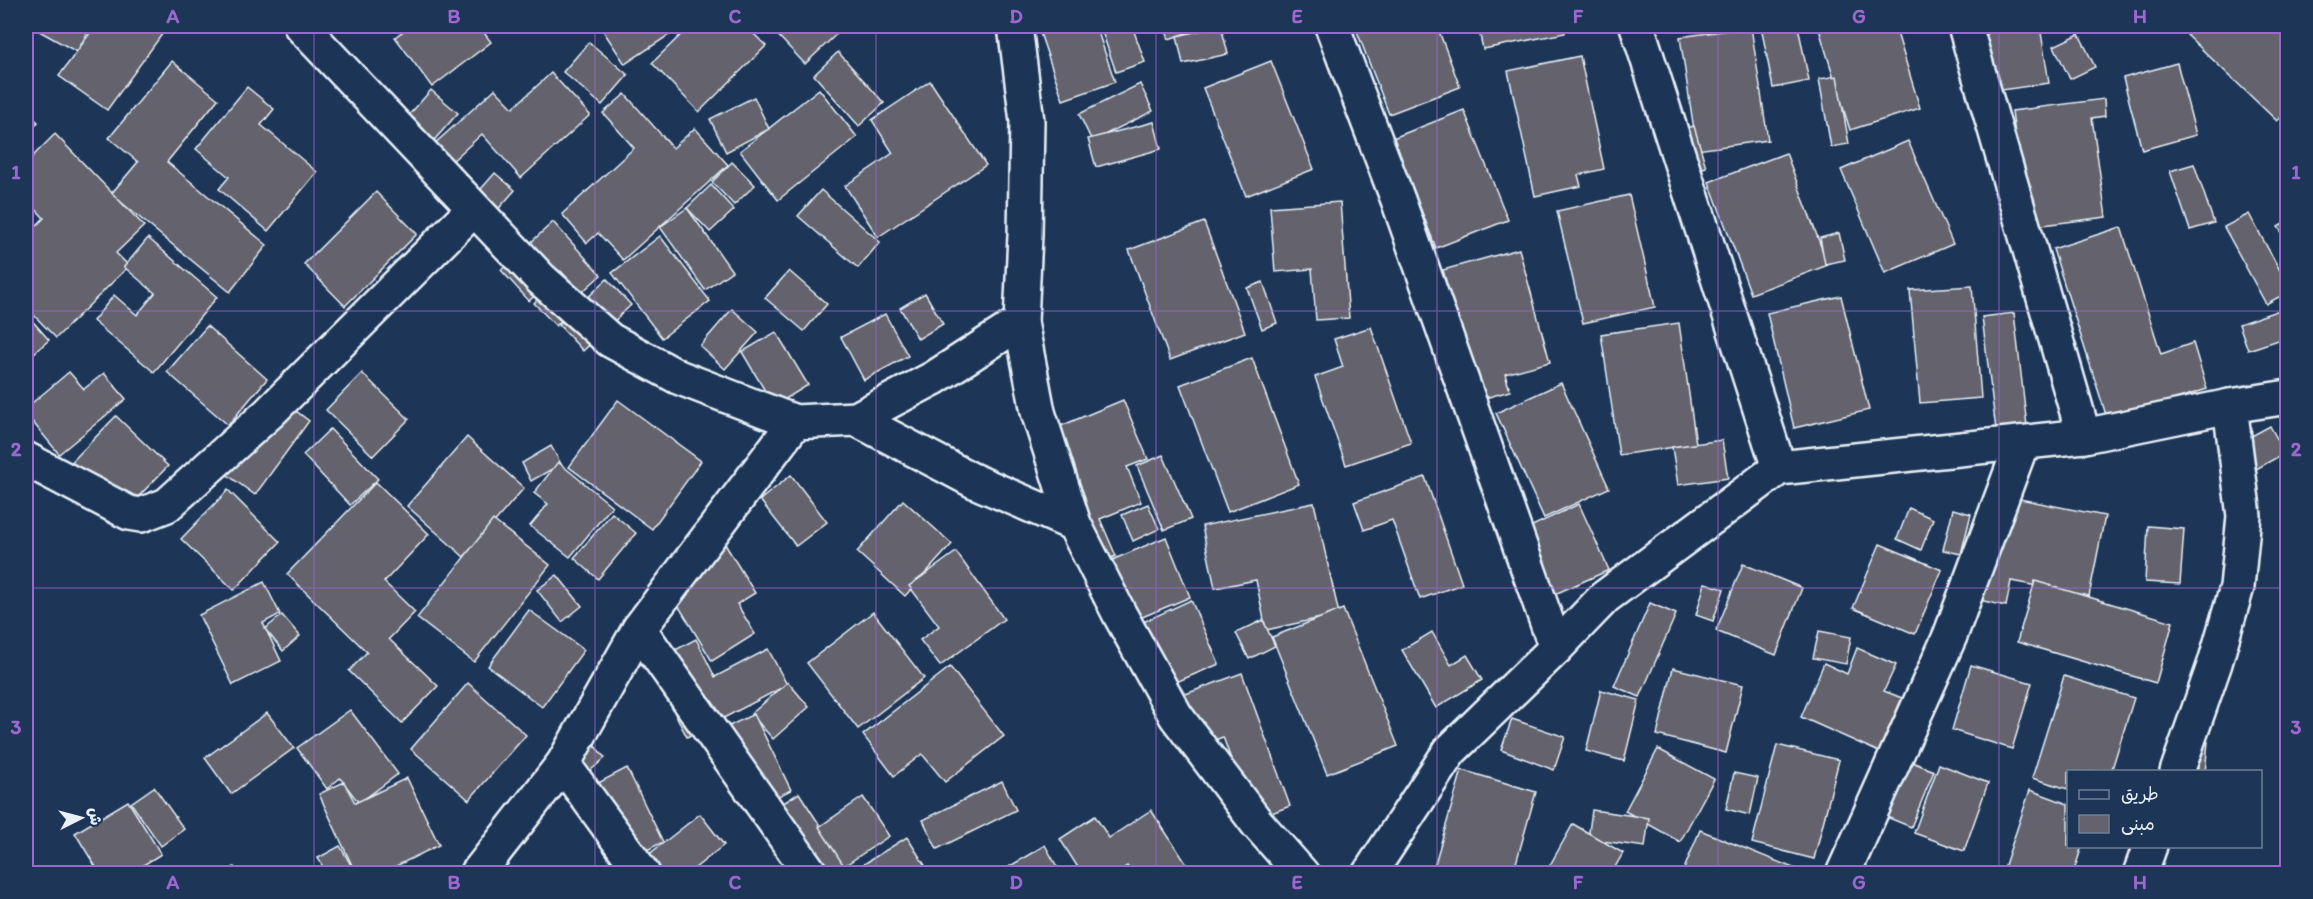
<svg xmlns="http://www.w3.org/2000/svg" width="2313" height="899" viewBox="0 0 2313 899" font-family="Itim,'Playpen Sans Arabic',sans-serif">
<style>
.building{fill:#63626d;stroke:#e8f1f8;stroke-width:1.5}
.lines{fill:none;stroke-linecap:round;stroke-linejoin:round}
.street-casing{stroke:#e8f1f8;stroke-width:38}
.street{stroke:#1d3557;stroke-width:33}
.grid{fill:none;stroke:#9c67d0;stroke-width:1.5;stroke-opacity:0.55}
.neatline{fill:none;stroke:#9c67d0;stroke-width:2}
.grid-label{font-size:20px;text-anchor:middle;font-weight:bold;fill:#9c67d0}
</style>
<rect width="100%" height="100%" fill="#1d3557"/>
<filter id="ink" filterUnits="userSpaceOnUse"><feTurbulence type="fractalNoise" baseFrequency=".0167" numOctaves="2"/><feDisplacementMap in="SourceGraphic" scale="12" xChannelSelector="R" yChannelSelector="G"/><feConvolveMatrix kernelMatrix="1 2 1 2 8 2 1 2 1" color-interpolation-filters="sRGB"/></filter>
<g filter="url(#ink)">
<g class="building">
<polygon points="33,26 91,26 77,52 32,27"/>
<polygon points="95,26 168,26 107,110 59,76"/>
<polygon points="411,26 479,26 491,42 432,87 395,37"/>
<polygon points="600,26 672,26 675,31 625,64"/>
<polygon points="690,26 746,26 766,46 699,112 652,63"/>
<polygon points="769,26 845,26 805,64"/>
<polygon points="1052,26 1096,26 1115,82 1063,100 1039,30"/>
<polygon points="1100,26 1132,26 1145,62 1116,72"/>
<polygon points="1164,26 1205,26 1169,39"/>
<polygon points="1221,26 1228,54 1183,64 1177,36"/>
<polygon points="1355,26 1437,26 1460,87 1389,114"/>
<polygon points="1478,26 1564,26 1565,33 1483,49"/>
<polygon points="1761,26 1798,26 1809,81 1773,88"/>
<polygon points="1818,26 1895,26 1920,108 1850,130"/>
<polygon points="1965,26 2040,26 2049,83 1975,94"/>
<polygon points="2197,26 2279,26 2288,34 2288,111 2277,121 2187,35"/>
<polygon points="1751,27 1768,140 1697,150 1680,37"/>
<polygon points="2079,34 2095,67 2070,79 2054,46"/>
<polygon points="589,42 628,75 602,105 563,72"/>
<polygon points="838,52 884,103 859,126 814,75"/>
<polygon points="1580,56 1604,169 1578,175 1581,186 1535,196 1508,71"/>
<polygon points="172,61 218,99 167,162 267,245 230,292 111,194 138,162 109,138"/>
<polygon points="1271,61 1314,169 1246,196 1203,88"/>
<polygon points="2177,63 2196,135 2142,150 2123,78"/>
<polygon points="551,73 590,115 521,178 482,134 439,173 422,155 495,89 513,108"/>
<polygon points="1837,76 1849,144 1831,147 1819,79"/>
<polygon points="930,81 986,165 878,237 845,186 893,153 872,120"/>
<polygon points="1140,84 1153,111 1092,141 1079,114"/>
<polygon points="247,87 274,109 261,125 317,172 268,231 219,189 229,177 196,149"/>
<polygon points="819,89 857,137 778,200 740,151"/>
<polygon points="431,90 458,113 421,155 394,132"/>
<polygon points="625,94 673,148 695,128 728,165 623,260 598,233 587,243 562,214 634,148 603,113"/>
<polygon points="754,97 769,129 726,152 710,119"/>
<polygon points="2104,99 2105,116 2092,118 2106,217 2027,227 2012,111"/>
<polygon points="1464,110 1508,220 1436,248 1393,138"/>
<polygon points="26,111 38,122 26,138"/>
<polygon points="1154,122 1161,149 1096,167 1088,139"/>
<polygon points="1694,126 1706,167 1684,174 1672,133"/>
<polygon points="55,134 144,226 116,253 129,266 56,338 26,307 26,236 44,218 26,199 26,163"/>
<polygon points="1908,141 1953,244 1885,273 1841,170"/>
<polygon points="1786,153 1828,265 1751,294 1709,182"/>
<polygon points="732,162 755,185 734,205 712,182"/>
<polygon points="2194,164 2214,223 2190,230 2170,171"/>
<polygon points="495,173 515,190 487,222 467,205"/>
<polygon points="711,185 734,210 710,232 687,208"/>
<polygon points="821,190 880,242 858,268 798,216"/>
<polygon points="376,192 417,234 345,306 304,264"/>
<polygon points="1629,195 1655,307 1583,323 1557,211"/>
<polygon points="1340,202 1349,318 1316,320 1312,269 1275,272 1270,207"/>
<polygon points="687,208 732,271 705,290 660,227"/>
<polygon points="2249,214 2288,285 2288,292 2266,304 2224,227"/>
<polygon points="2288,221 2288,241 2278,227"/>
<polygon points="553,222 601,275 581,293 561,271 529,301 501,270"/>
<polygon points="1204,222 1245,332 1170,360 1129,250"/>
<polygon points="2121,227 2161,354 2193,343 2207,389 2108,421 2053,249"/>
<polygon points="1839,233 1845,260 1825,264 1820,238"/>
<polygon points="660,236 710,301 662,338 612,273"/>
<polygon points="148,238 217,297 154,372 93,321 114,295 137,315 155,293 124,267"/>
<polygon points="1519,249 1550,362 1505,374 1510,391 1478,400 1443,270"/>
<polygon points="789,271 827,304 804,331 765,298"/>
<polygon points="560,276 583,298 556,326 534,303"/>
<polygon points="607,279 631,305 583,351 559,325"/>
<polygon points="1263,282 1277,323 1262,329 1247,288"/>
<polygon points="1972,286 1981,398 1920,403 1910,290"/>
<polygon points="925,293 943,324 918,339 900,308"/>
<polygon points="1841,296 1869,410 1794,428 1767,313"/>
<polygon points="2288,307 2288,337 2248,350 2239,324"/>
<polygon points="732,309 758,332 725,369 700,346"/>
<polygon points="2014,313 2027,426 1996,430 1982,317"/>
<polygon points="885,314 908,356 864,380 841,337"/>
<polygon points="28,316 49,340 26,360 26,318"/>
<polygon points="1679,323 1696,444 1619,455 1601,334"/>
<polygon points="207,326 267,379 228,425 167,372"/>
<polygon points="1371,327 1411,443 1346,465 1315,377 1343,367 1334,339"/>
<polygon points="776,332 808,385 774,406 742,352"/>
<polygon points="1252,358 1299,484 1228,512 1180,385"/>
<polygon points="69,372 84,389 104,373 126,399 59,454 26,414 26,408"/>
<polygon points="362,373 409,419 373,456 326,410"/>
<polygon points="1561,383 1609,488 1544,518 1496,413"/>
<polygon points="279,398 309,421 255,495 225,473"/>
<polygon points="618,400 701,461 652,529 569,467"/>
<polygon points="1123,400 1148,459 1127,467 1141,502 1100,519 1116,556 1089,567 1064,506 1085,497 1056,428"/>
<polygon points="116,416 168,466 113,523 61,473"/>
<polygon points="2270,426 2285,453 2249,473 2233,446"/>
<polygon points="330,429 378,479 350,505 303,455"/>
<polygon points="467,437 524,488 464,557 407,506"/>
<polygon points="1722,440 1728,478 1678,485 1672,447"/>
<polygon points="551,446 561,464 531,481 522,463"/>
<polygon points="1163,455 1191,519 1164,530 1137,466"/>
<polygon points="558,462 612,506 570,557 530,526 548,504 534,493"/>
<polygon points="791,475 827,522 796,546 760,500"/>
<polygon points="1425,477 1462,584 1420,599 1392,520 1364,530 1354,502"/>
<polygon points="376,482 429,534 384,582 415,612 389,639 438,686 402,723 349,671 367,652 287,574"/>
<polygon points="228,490 280,542 234,590 181,539"/>
<polygon points="2000,495 2105,516 2089,596 2011,581 2006,606 1979,600"/>
<polygon points="903,500 952,544 905,596 857,552"/>
<polygon points="1314,503 1339,614 1266,630 1256,580 1215,588 1202,526"/>
<polygon points="1148,504 1159,529 1133,541 1122,515"/>
<polygon points="1579,504 1609,570 1546,598 1517,533"/>
<polygon points="1909,508 1933,519 1921,550 1897,539"/>
<polygon points="1953,509 1971,514 1961,554 1943,550"/>
<polygon points="612,513 636,533 598,579 574,558"/>
<polygon points="493,520 550,565 474,662 417,618"/>
<polygon points="2148,526 2184,529 2180,584 2145,582"/>
<polygon points="1166,537 1190,597 1116,628 1091,569"/>
<polygon points="723,541 755,593 737,604 755,634 712,661 662,579"/>
<polygon points="1880,544 1942,570 1915,634 1853,608"/>
<polygon points="956,552 1004,619 940,666 920,640 939,626 909,586"/>
<polygon points="1743,564 1802,588 1776,655 1716,631"/>
<polygon points="557,575 582,606 562,622 537,590"/>
<polygon points="2035,581 2173,622 2156,683 2017,642"/>
<polygon points="264,582 280,614 263,623 281,661 233,685 199,615"/>
<polygon points="1705,583 1724,589 1713,621 1696,615"/>
<polygon points="1191,600 1219,664 1157,690 1130,628"/>
<polygon points="1650,603 1676,614 1640,697 1614,686"/>
<polygon points="1343,609 1398,746 1327,774 1272,637"/>
<polygon points="529,610 584,650 542,707 488,666"/>
<polygon points="873,612 924,678 858,729 807,663"/>
<polygon points="282,615 300,636 283,651 265,629"/>
<polygon points="1263,620 1275,646 1249,659 1236,633"/>
<polygon points="1819,631 1851,637 1846,664 1813,658"/>
<polygon points="1432,632 1451,665 1467,655 1482,680 1436,708 1402,650"/>
<polygon points="696,639 715,677 768,649 787,685 687,737 649,664"/>
<polygon points="1857,648 1896,665 1884,691 1902,698 1879,752 1801,717 1824,663 1847,674"/>
<polygon points="1971,665 2032,683 2012,749 1952,730"/>
<polygon points="950,667 1004,736 945,782 922,754 894,776 863,735"/>
<polygon points="1673,668 1743,685 1726,753 1657,735"/>
<polygon points="1242,673 1290,806 1253,820 1223,737 1201,745 1183,695"/>
<polygon points="2064,676 2134,698 2111,772 2068,772 2068,789 2032,778"/>
<polygon points="788,682 809,707 773,739 751,714"/>
<polygon points="468,683 526,735 469,800 411,749"/>
<polygon points="1601,690 1639,700 1624,761 1586,751"/>
<polygon points="350,710 398,774 359,803 340,778 327,789 297,748"/>
<polygon points="267,713 294,748 231,794 205,758"/>
<polygon points="754,714 791,790 745,812 708,736"/>
<polygon points="1512,719 1565,737 1554,770 1501,750"/>
<polygon points="583,732 605,758 585,775 563,749"/>
<polygon points="2177,739 2208,742 2205,772 2174,772"/>
<polygon points="1777,745 1839,760 1814,859 1752,843"/>
<polygon points="1658,749 1714,779 1680,842 1625,811"/>
<polygon points="1905,759 1934,771 1911,827 1882,815"/>
<polygon points="1939,764 1988,783 1964,851 1914,833"/>
<polygon points="627,768 663,842 613,867 577,794"/>
<polygon points="1462,770 1536,792 1513,874 1432,874"/>
<polygon points="1734,773 1758,778 1750,815 1726,809"/>
<polygon points="407,778 439,845 380,874 356,874 319,794 344,782 355,803"/>
<polygon points="1002,781 1016,810 937,849 923,820"/>
<polygon points="154,787 184,829 161,846 131,803"/>
<polygon points="2030,790 2068,804 2068,846 2082,846 2073,874 2002,874"/>
<polygon points="799,793 845,864 830,874 792,874 757,820"/>
<polygon points="863,797 889,836 844,866 819,827"/>
<polygon points="128,801 161,854 129,874 100,874 75,833"/>
<polygon points="1151,810 1193,874 1133,874 1127,866 1115,874 1082,874 1060,839 1095,816 1109,838"/>
<polygon points="1592,810 1649,818 1645,847 1588,839"/>
<polygon points="700,814 724,845 694,869 697,874 624,874"/>
<polygon points="1573,824 1623,853 1611,874 1597,867 1593,874 1545,874"/>
<polygon points="1700,830 1798,870 1796,874 1682,874"/>
<polygon points="907,837 926,867 915,874 863,874 859,867"/>
<polygon points="1045,845 1061,874 997,874"/>
<polygon points="340,846 356,874 327,874 318,858"/>
<polygon points="234,867 239,874 224,874"/>
</g>
<g class="lines">
<g class="street-casing">
<g id="street">
<polyline points="301,26 541,279 610,340 678,377 795,422 856,419 934,378 1021,322"/>
<polyline points="1015,26 1027,121 1025,235 1021,322 1038,412 1074,524 1120,615 1176,716 1257,823 1302,874"/>
<polyline points="1332,26 1398,200 1556,648"/>
<polyline points="1637,26 1779,468"/>
<polyline points="1965,26 2084,436"/>
<polyline points="856,419 972,480 1074,524"/>
<polyline points="795,422 639,629 811,874"/>
<polyline points="26,459 129,513 141,515 167,505 269,413 474,209"/>
<polyline points="563,764 643,874"/>
<polyline points="2177,772 2215,663 2237,587 2244,516 2230,406"/>
<polyline points="477,874 563,764 639,629"/>
<polyline points="1369,874 1450,751 1556,648 1605,597 1779,468 2084,436 2230,406 2288,397"/>
<polyline points="1843,874 1950,636 2022,443"/>
<polyline points="2140,874 2150,846"/>
</g>
</g>
<use href="#street" class="street"/>
</g>
</g>
<path class="grid" d="M314,26V874M595,26V874M876,26V874M1156,26V874M1437,26V874M1718,26V874M1999,26V874M26,311H2288M26,588H2288"/>
<rect width="2313" height="899" fill="none" stroke="#1d3557" stroke-width="66"/>
<rect x="2067" y="770" width="195" height="78" fill="#1d3557" stroke="#6e8097" stroke-width="1.5"/>
<rect x="2079" y="790" width="30" height="9" fill="#1d3557" stroke="#6e8097" stroke-width="1.5"/>
<text x="2121" y="800" font-size="18" fill="#e8f1f8">طريق</text>
<rect x="2079" y="815" width="30" height="18" fill="#63626d" stroke="#6e8097" stroke-width="1.5"/>
<text x="2121" y="830" font-size="18" fill="#e8f1f8">مبنى</text>
<g transform="translate(81 818) rotate(84)" stroke="#1d3557" stroke-width="4.5" paint-order="stroke">
<path d="M0-4.5L10 22L0 15L-10 22Z" fill="#e8f1f8"/>
<text y="-9" font-size="16" font-weight="bold" text-anchor="middle" fill="#e8f1f8">ش</text>
</g>
<rect x="33" y="33" width="2247" height="833" class="neatline"/>
<g class="grid-label">
<text x="173" y="23">A</text>
<text x="454" y="23">B</text>
<text x="735" y="23">C</text>
<text x="1016" y="23">D</text>
<text x="1297" y="23">E</text>
<text x="1578" y="23">F</text>
<text x="1859" y="23">G</text>
<text x="2140" y="23">H</text>
<text x="16" y="179">1</text>
<text x="2296" y="179">1</text>
<text x="16" y="456">2</text>
<text x="2296" y="456">2</text>
<text x="16" y="734">3</text>
<text x="2296" y="734">3</text>
<text x="173" y="889">A</text>
<text x="454" y="889">B</text>
<text x="735" y="889">C</text>
<text x="1016" y="889">D</text>
<text x="1297" y="889">E</text>
<text x="1578" y="889">F</text>
<text x="1859" y="889">G</text>
<text x="2140" y="889">H</text>
</g>
</svg>
